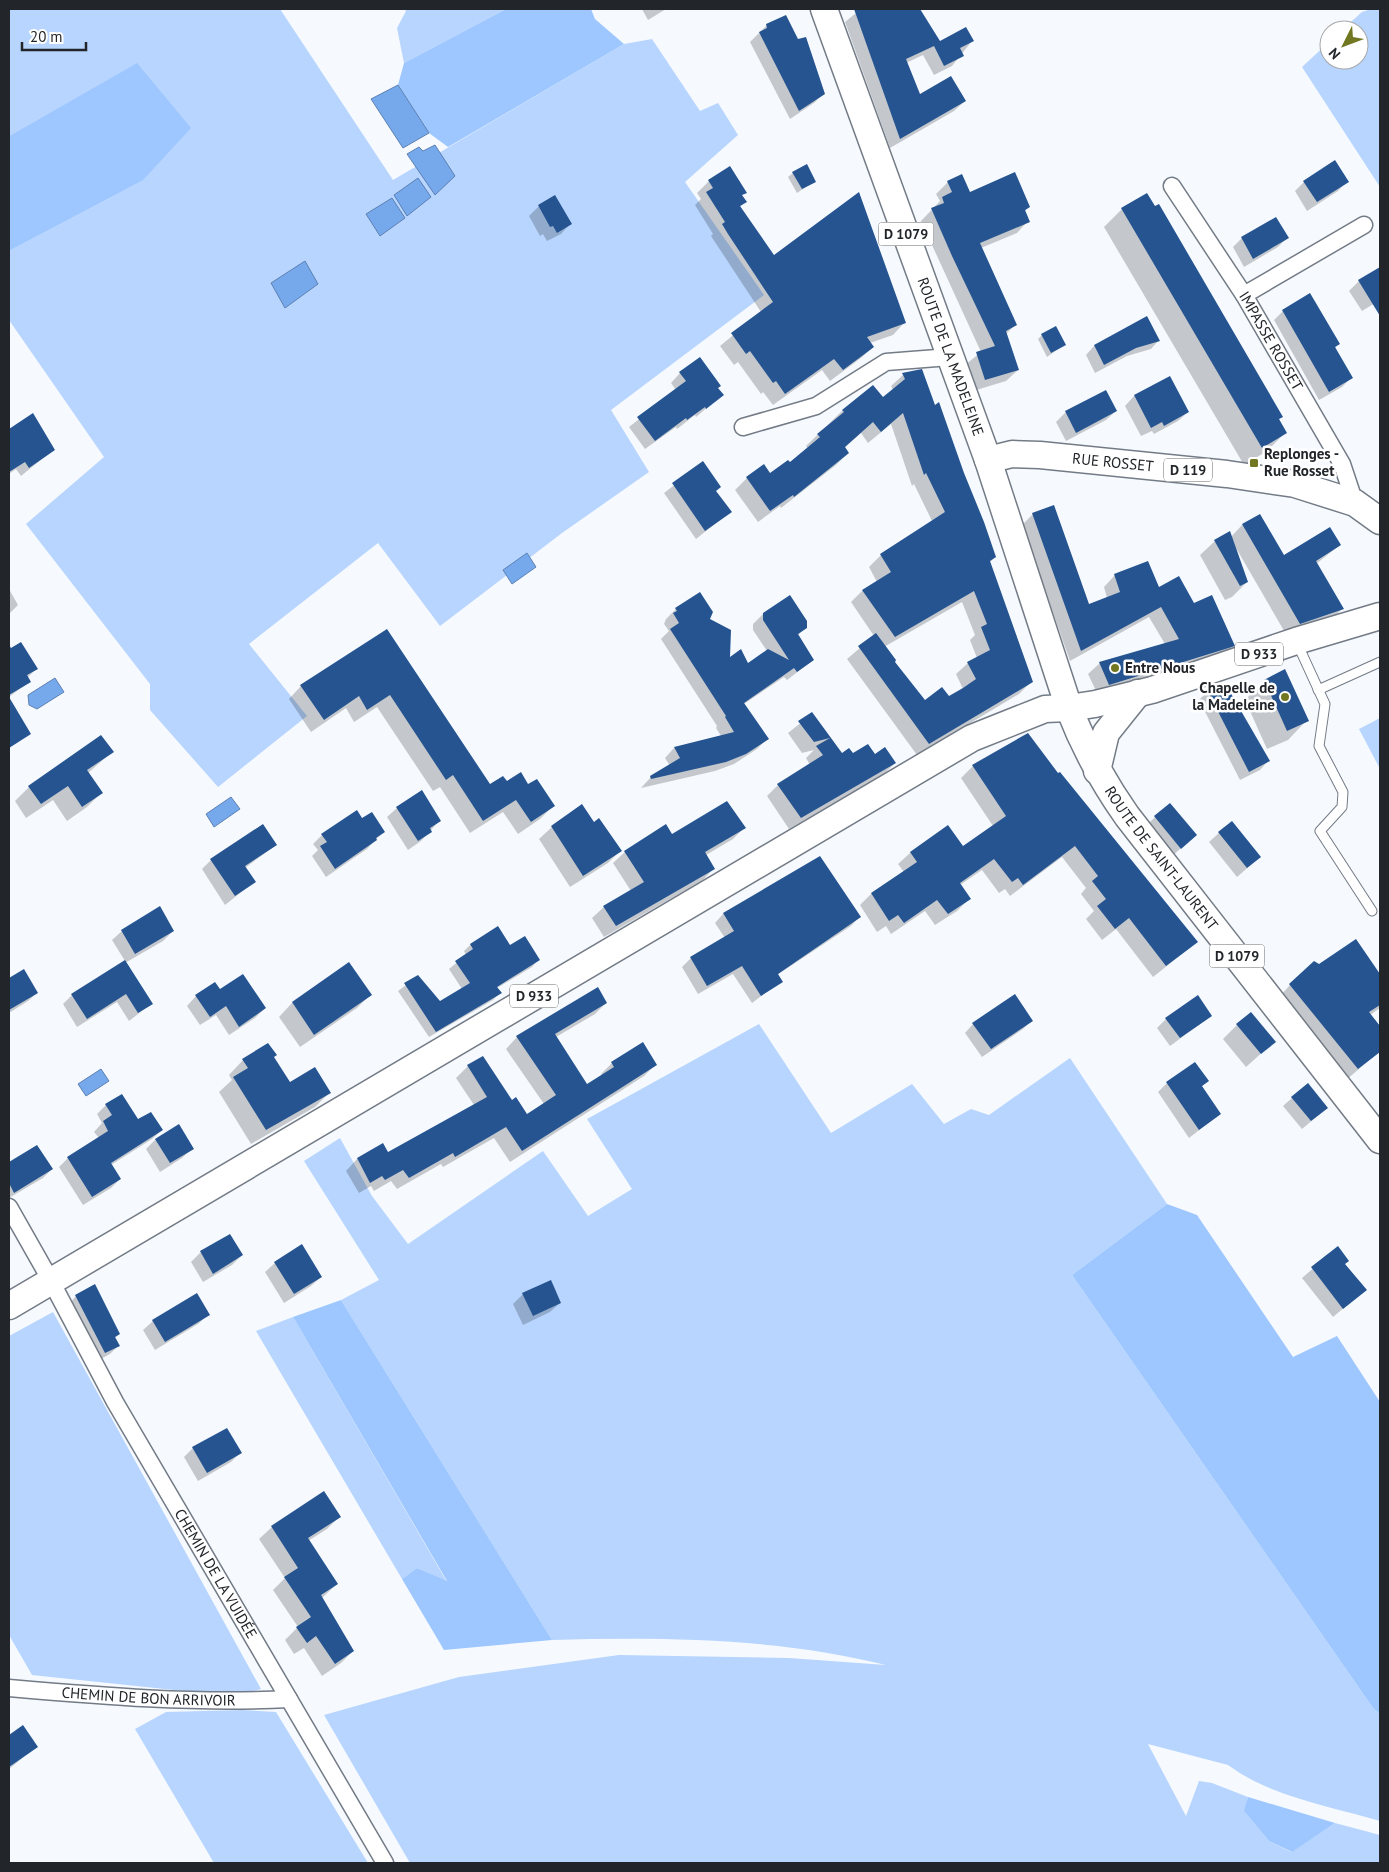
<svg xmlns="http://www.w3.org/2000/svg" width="1389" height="1872" viewBox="0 0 1389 1872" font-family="'PT Sans',sans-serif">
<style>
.green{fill:#b7d5fe}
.forest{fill:#9ec7ff}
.water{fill:#76a8ec;stroke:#5d81b2}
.shadow{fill:#0003;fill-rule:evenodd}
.building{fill:#255491}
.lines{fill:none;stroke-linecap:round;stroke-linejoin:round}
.service-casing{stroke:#737b86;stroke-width:11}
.minor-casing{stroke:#737b86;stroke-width:19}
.primary-casing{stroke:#737b86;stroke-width:29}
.service{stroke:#fff;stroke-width:9}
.minor{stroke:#fff;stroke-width:16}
.primary{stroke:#fff;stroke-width:26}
.poi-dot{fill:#727821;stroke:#fff;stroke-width:2}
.labels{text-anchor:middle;stroke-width:5;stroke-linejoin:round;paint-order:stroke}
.shield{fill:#fff;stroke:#646669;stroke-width:1}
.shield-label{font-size:14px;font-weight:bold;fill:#222529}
.street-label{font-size:15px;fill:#222529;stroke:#fff}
.poi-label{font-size:15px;font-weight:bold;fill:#222529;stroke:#fff;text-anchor:start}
</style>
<rect width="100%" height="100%" fill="#f6faff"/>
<g class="green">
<polygon points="9,9 280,9 393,180 624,44 652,39 700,111 718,103 738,135 685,182 764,295 611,410 649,472 562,533 440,626 378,543 249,644 307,716 218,787 150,710 150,684 26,524 104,457 9,320 9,251 142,181 136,64 9,136"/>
<polygon points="404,9 506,9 404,63 397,28 406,11"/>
<polygon points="1371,9 1380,9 1380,187 1302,67 1329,42 1329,60 1359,60 1359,30 1342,30 1362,12"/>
<polygon points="1380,718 1380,769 1359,729"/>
<path d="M759,1024L831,1133L912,1084L944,1124L971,1109L989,1115L1070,1058L1167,1204L1072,1275L1373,1708L1380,1714V1821C1330,1806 1271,1797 1228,1765L1148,1744L1186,1816L1199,1781L1212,1783L1248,1797L1245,1812L1269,1841L1291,1852L1335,1823L1380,1835V1863H410L324,1715L459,1677L619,1655L789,1658L886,1665C778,1638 663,1637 552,1640L341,1300L379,1280L304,1161L340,1138L372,1196L408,1244L543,1151L588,1216L632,1189L587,1119Z"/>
<polygon points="53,1312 261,1689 231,1696 32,1675 9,1635 9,1336"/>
<polygon points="293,1317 447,1582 417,1568 402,1579 256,1331"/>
<polygon points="242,1710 276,1712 368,1863 214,1863 135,1729 166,1712"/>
</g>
<g class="forest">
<polygon points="506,9 591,9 595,19 624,44 448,147 429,133 398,85 404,63"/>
<polygon points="137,63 191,128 142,181 9,251 9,136"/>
<polygon points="1167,1204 1197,1215 1293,1357 1337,1336 1380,1402 1380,1714 1373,1708 1072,1275"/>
<polygon points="341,1300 552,1640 444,1650 402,1579 417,1568 447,1581 293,1317"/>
<polygon points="1248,1797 1335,1823 1292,1852 1269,1841 1244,1811"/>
</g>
<g class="water">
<polygon points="398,85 429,133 403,148 371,99"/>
<polygon points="435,145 455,176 435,195 407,154 419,147 423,151"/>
<polygon points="418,178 431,197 407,216 394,195"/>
<polygon points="392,198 405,218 380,236 366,214"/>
<polygon points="305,261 318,284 285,308 271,283"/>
<polygon points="527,553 536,567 512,584 503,570"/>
<polygon points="55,678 64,692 37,709 29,705 28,695"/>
<polygon points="231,797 240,809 214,827 206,814"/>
<polygon points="101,1069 109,1081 86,1096 78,1084"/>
</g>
<g class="shadow">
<polygon points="642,9 666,9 648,20"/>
<polygon points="861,9 918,9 939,43 972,41 952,66 934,75 923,55 906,63 920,96 965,101 954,111 890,148 845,22"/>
<polygon points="767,25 823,94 814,103 790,119 750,42"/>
<polygon points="730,168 745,192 741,196 745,202 739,208 774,257 904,323 893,335 870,343 873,347 861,358 830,381 822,370 773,405 763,392 761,394 738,362 734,365 720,346 761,312 711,236 713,234 695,205 701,199 697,193 709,181"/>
<polygon points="793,173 815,181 797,193 788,177"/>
<polygon points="1347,181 1338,191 1307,211 1295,191 1304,182"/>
<polygon points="948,182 969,193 1029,207 1024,212 1028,221 1017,233 981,248 1015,325 1006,334 1018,370 1006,381 973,391 965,365 981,352 921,221 940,201 936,194"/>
<polygon points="555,197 570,224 561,234 547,241 543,234 540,236 529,216 539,206"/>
<polygon points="1122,209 1282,416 1278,420 1285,433 1267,451 1244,465 1104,227"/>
<polygon points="1276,218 1287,238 1278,247 1244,267 1233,247 1242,238"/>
<polygon points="1380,268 1380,300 1362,311 1349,291 1359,281"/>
<polygon points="1283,311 1338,344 1335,348 1351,378 1342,387 1319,400 1274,320"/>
<polygon points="1146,318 1159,340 1151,349 1127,356 1095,373 1086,355 1094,346"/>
<polygon points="1042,335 1064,345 1047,357 1038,339"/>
<polygon points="680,373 717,388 722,395 696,417 695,415 677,429 676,427 645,449 629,427 676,390 671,383"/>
<path d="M903,375L934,407L963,474L995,557L989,563L1031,682L1019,694L917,755L847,659L874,636L851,602L862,591L877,582L869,567L881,555L932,521L914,484L912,486L891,424L868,443L861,433L844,448L848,453L836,465L781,508L780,506L758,522L735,490L747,478L769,474L789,463L808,449L806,446L843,410L882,398L893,390L891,386ZM962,602L975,635L970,640L977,658L968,663L956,674L963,689L949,698L925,701L921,699L884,647Z"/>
<polygon points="1169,378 1188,412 1178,421 1154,434 1152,431 1141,436 1125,406 1134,396"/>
<polygon points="1106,391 1116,411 1106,420 1066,441 1056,422 1066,412"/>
<polygon points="32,415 53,450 21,476 16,469 9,474 9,431"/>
<polygon points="703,463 715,492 730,512 696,539 664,493"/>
<polygon points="1033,514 1088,606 1107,598 1104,587 1115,575 1158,589 1193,604 1234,645 1223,657 1098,695 1088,674 1100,663 1165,644 1149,617 1070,661 1022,525"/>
<polygon points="1260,515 1284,557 1340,545 1316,564 1342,609 1330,621 1287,636 1236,548 1247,582 1232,597 1225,600 1200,555 1215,541 1231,537 1242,525"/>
<polygon points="9,589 18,605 9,614"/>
<polygon points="676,609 708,619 729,659 747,665 767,651 753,630 753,624 763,614 806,627 797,636 813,660 787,680 784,677 744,704 767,739 757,749 734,764 715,771 641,788 651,777 670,766 665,758 674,748 721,736 716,728 717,726 661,639 669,631 664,624 666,619"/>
<polygon points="387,631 489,786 507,783 528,786 553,806 540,819 518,834 503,812 470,833 440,787 433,791 377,707 354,722 346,708 311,732 289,699 301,686"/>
<polygon points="21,644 36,669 27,678 29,682 9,697 9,651"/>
<polygon points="1264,681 1307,720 1288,740 1267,749 1245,700"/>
<polygon points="1226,686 1268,761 1260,770 1240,780 1199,700 1208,691"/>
<polygon points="16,711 29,734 9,748 9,715"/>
<polygon points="812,714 841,755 874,755 895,763 883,775 789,829 767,796 778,785 810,765 806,758 814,750 802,753 788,733"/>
<polygon points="112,752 88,773 101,793 87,807 67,821 53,800 26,818 15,801 29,787"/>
<polygon points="973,766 1058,775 1197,942 1153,977 1116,929 1102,940 1086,919 1094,911 1081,894 1086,888 1062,857 1010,896 1005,889 999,893 982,870 960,885 969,899 957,911 935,925 925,911 891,934 886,926 877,932 860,905 871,894 904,872 898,864 910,853 948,827 962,848 993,826 961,778"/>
<polygon points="397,808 440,820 421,841 408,850 387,817"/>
<polygon points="1155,817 1195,835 1166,862 1141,831"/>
<polygon points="362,820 383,832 367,849 326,877 312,856 318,850 313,844 322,835"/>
<polygon points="594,823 620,851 608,863 570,887 539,839 552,827"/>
<polygon points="263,826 276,845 245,868 254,882 225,905 202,869 211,860"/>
<polygon points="744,828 733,839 706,855 714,868 703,880 604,937 592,918 604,907 631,891 613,863 625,852 671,835"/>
<polygon points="1219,833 1260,857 1237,877 1209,842"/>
<polygon points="819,858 859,917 851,926 777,975 781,981 752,1003 733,974 698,994 682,967 691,958 725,938 715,923 723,914"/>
<polygon points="122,931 173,931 163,941 125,963 151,1004 129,1021 117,1002 77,1027 63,1004 72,995 125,961 112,940"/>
<polygon points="1356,941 1380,976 1380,1008 1370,1015 1380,1028 1380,1038 1378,1040 1380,1044 1380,1051 1346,1080 1279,997 1290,985"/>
<polygon points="471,944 510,947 538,960 532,967 497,988 500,993 493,1000 429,1037 398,991 418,976 440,1003 462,989 449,969 466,955 464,951"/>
<polygon points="348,964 370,995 357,1008 300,1047 279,1017 292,1003"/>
<polygon points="23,971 37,993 28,1001 9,1013 9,980"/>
<polygon points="220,991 265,1008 255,1018 229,1035 216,1015 200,1025 187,1006 196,996"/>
<polygon points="606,1003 595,1014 556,1037 586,1086 602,1076 601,1074 612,1063 655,1065 644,1076 510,1162 494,1138 443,1167 441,1164 397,1189 391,1181 374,1191 371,1186 359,1193 346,1171 357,1159 383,1145 388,1153 474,1105 456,1078 468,1066 483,1057 511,1101 526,1116 544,1104 506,1049 517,1037"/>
<polygon points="1211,1016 1170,1046 1157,1028 1166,1019"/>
<polygon points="1031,1021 1023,1029 982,1057 965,1033 973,1024"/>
<polygon points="1237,1025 1274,1042 1246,1067 1223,1039"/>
<polygon points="273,1057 290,1084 329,1093 315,1107 251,1144 219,1092 232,1080 229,1075 243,1060"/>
<polygon points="1207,1081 1201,1087 1220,1114 1189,1138 1158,1092 1167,1083"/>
<polygon points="1292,1098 1327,1108 1302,1129 1283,1106"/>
<polygon points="106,1105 162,1130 152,1139 111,1165 120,1179 111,1188 83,1205 59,1167 68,1158 99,1138 94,1132 102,1123 97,1114"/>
<polygon points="178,1126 192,1149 182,1158 160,1172 146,1149 155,1140"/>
<polygon points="36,1147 52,1169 43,1178 9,1198 9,1164"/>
<polygon points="230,1235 242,1255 232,1265 203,1282 191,1262 201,1252"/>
<polygon points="1337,1248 1343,1265 1365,1290 1333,1317 1302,1278"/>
<polygon points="275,1263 321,1277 311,1286 284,1303 265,1272"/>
<polygon points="523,1294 560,1303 550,1312 523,1325 513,1304"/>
<polygon points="76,1296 119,1334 115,1338 118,1346 110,1354 97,1361 68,1305"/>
<polygon points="208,1315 198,1324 155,1350 143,1330 153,1321"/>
<polygon points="193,1448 240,1453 231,1462 198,1481 184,1457"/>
<polygon points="323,1493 339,1517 327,1529 308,1541 337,1584 322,1598 353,1651 341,1663 322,1676 304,1648 294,1654 285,1640 298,1627 273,1590 285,1578 259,1539 272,1527"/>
<polygon points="22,1727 36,1747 9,1769 9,1736"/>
</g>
<g class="building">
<polygon points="854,9 920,9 940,41 966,27 974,41 960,48 964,56 944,66 934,46 906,59 920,94 951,76 966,101 900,139"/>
<polygon points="786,15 798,39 806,37 825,94 799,111 759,32 767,28 766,24"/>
<polygon points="1335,160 1349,182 1317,202 1303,181"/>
<polygon points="807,164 816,182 802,189 792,172"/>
<polygon points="730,166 747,193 742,195 747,202 740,206 774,255 859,192 906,323 867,337 874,347 843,370 834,359 785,394 776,381 773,383 750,351 746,354 731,333 773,302 728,234 722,224 725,222 706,192 713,188 708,180"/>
<polygon points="1015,172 1030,207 1025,210 1030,222 980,243 1017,325 1006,331 1019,370 985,380 976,352 995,346 952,256 931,208 944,203 942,197 952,192 947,181 962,174 970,192"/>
<polygon points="1147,193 1155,206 1159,204 1283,417 1279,419 1287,433 1262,448 1121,208"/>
<polygon points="555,195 572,224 557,233 553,226 550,227 538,205"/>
<polygon points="1276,217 1289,238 1253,259 1241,237"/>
<polygon points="1380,267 1380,316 1358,280"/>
<polygon points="1310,293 1340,344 1335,347 1353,378 1329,392 1282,310"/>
<polygon points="1147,316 1160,341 1136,348 1104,365 1094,345"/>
<polygon points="1056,326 1066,345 1051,353 1041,334"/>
<polygon points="700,357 721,386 718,388 724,395 706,409 705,407 687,420 686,418 655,441 637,417 686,381 679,372"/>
<polygon points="922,369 935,405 939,402 964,473 984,522 996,557 990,561 1033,682 929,744 858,646 876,633 896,660 895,662 925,700 942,687 949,696 963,688 976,679 967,662 990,650 981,627 987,624 974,591 895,637 862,590 891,572 880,554 945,512 926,473 924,475 903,413 881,432 873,422 845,447 849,453 794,497 793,495 770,511 746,477 764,464 770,473 788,460 790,462 820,437 817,434 844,412 842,410 873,385 883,397 905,379 902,373"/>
<polygon points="1170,376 1189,412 1164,426 1162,422 1151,428 1134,395"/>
<polygon points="1106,390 1117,411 1076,433 1065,411"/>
<polygon points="33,413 55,450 29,468 25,462 9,472 9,429"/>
<polygon points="703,461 721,487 716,491 732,512 705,531 672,483"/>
<polygon points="1054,505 1089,604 1120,592 1114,574 1148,561 1159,587 1179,576 1194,603 1212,595 1235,646 1109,685 1099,662 1179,639 1161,607 1081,651 1032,513"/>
<polygon points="1260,514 1284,555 1330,527 1341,545 1316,561 1344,609 1300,624 1242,524"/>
<polygon points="1230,531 1248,582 1240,586 1214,540"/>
<polygon points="700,592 713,612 710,619 731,630 730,657 741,649 748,663 768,649 789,660 763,620 763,613 790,595 807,621 807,628 798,634 814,660 797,672 794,668 744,703 769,739 746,754 726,762 651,779 650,776 680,758 674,747 734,732 725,717 726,716 670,629 679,623 673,613 677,611 675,608"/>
<polygon points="387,629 490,784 503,776 507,781 521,772 528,784 537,779 555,806 531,822 516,800 483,821 453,775 446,780 390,695 367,710 359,696 324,720 300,685"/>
<polygon points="21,642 38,669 27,675 31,682 9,695 9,645 11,648"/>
<polygon points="1285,669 1309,721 1287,731 1264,680"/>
<polygon points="1226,685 1270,761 1249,772 1207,690"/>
<polygon points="9,697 31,734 9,748"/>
<polygon points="812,712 842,753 849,748 853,753 868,744 875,754 885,747 896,763 801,818 777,784 823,755 816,746 830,738 814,742 798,721"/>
<polygon points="1028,733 1058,773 1060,772 1198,942 1166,966 1129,918 1115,929 1097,906 1106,899 1092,881 1098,876 1075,846 1023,885 1018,878 1012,882 994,859 960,883 971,899 948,914 937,900 904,923 898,915 889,921 871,893 917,862 910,852 948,825 963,846 1006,816 972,765"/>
<polygon points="101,735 114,752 87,770 103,793 82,807 68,786 41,804 28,786"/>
<polygon points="422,790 441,821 430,828 432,832 418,841 396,807"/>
<polygon points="727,801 746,828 705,852 715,869 616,926 603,906 644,882 624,851 666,824 672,834"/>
<polygon points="1170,803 1197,835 1181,849 1154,816"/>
<polygon points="582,804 594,822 599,818 622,851 583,876 551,826"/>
<polygon points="357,810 362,818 372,812 385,832 376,838 377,840 335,869 320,846 327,842 321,834"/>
<polygon points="1232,821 1261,857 1247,868 1218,832"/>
<polygon points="263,824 277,845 245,866 256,882 235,896 210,859"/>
<polygon points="820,856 861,917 778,974 783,982 761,996 742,966 707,986 690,957 734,931 723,913"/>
<polygon points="160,906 174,931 135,954 121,930"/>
<polygon points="498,926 510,945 525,936 540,960 497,987 502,993 436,1032 404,983 418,975 440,1001 470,983 455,961 473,949 470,944"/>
<polygon points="1356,939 1380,974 1380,1005 1369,1012 1380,1026 1380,1052 1358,1069 1289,984 1314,961 1319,964"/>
<polygon points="125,960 153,1004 138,1013 126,994 87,1019 71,994"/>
<polygon points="349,962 372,995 314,1035 292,1002"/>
<polygon points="24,969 38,993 9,1010 9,978"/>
<polygon points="243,974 266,1008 239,1027 226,1006 210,1017 195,995 215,982 220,989"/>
<polygon points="598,987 607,1003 555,1034 587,1084 614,1067 611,1062 643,1042 657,1065 522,1151 506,1127 455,1157 453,1153 409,1178 403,1170 385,1180 382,1176 370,1183 357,1158 383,1143 388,1152 487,1097 467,1065 483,1056 512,1100 516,1097 527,1114 556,1095 516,1036"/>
<polygon points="1015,994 1033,1021 991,1049 972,1023"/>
<polygon points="1198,995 1212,1016 1180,1038 1165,1018"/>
<polygon points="1251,1012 1276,1042 1261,1054 1236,1024"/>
<polygon points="268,1043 277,1055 274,1057 290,1082 315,1067 331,1093 266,1130 233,1077 248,1068 242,1059"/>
<polygon points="1195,1062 1209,1081 1202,1086 1221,1114 1199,1130 1166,1082"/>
<polygon points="1308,1083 1328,1108 1311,1121 1291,1097"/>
<polygon points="122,1094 138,1119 151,1112 163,1130 111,1163 121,1179 92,1197 67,1157 108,1131 103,1121 112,1115 105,1104"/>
<polygon points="179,1124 194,1149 170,1163 155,1139"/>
<polygon points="37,1145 53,1169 14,1193 9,1183 9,1162"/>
<polygon points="230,1234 243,1255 213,1274 200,1251"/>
<polygon points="302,1244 322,1277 294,1294 274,1262"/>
<polygon points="1338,1246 1349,1261 1345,1264 1367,1290 1343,1309 1311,1267"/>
<polygon points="551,1280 561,1303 533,1316 522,1293"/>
<polygon points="95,1284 120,1334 115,1337 120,1346 105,1353 75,1295"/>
<polygon points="197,1293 210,1315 165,1342 152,1320"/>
<polygon points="227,1428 242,1453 207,1473 192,1447"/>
<polygon points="324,1491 341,1517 308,1538 338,1584 321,1595 354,1651 335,1664 316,1636 307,1643 296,1627 311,1617 284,1577 298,1568 271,1526"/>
<polygon points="23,1725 38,1747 9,1767 9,1735"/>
</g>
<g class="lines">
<g class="service-casing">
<g id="service">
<polyline points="1297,643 1325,704 1319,746 1343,792 1342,807 1320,831 1372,911"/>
<polyline points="1318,690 1380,662"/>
</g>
</g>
<g class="minor-casing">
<g id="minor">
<path id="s1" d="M1172,186L1244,295L1342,464L1355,503"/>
<polyline points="1244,295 1364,225"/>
<polyline points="743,427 816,406 886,362 950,357"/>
<path id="s2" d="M9,1207L51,1281L115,1402L385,1863"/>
<path id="s3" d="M9,1688C102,1696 195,1704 289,1699"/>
</g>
</g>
<g class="primary-casing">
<g id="primary">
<path id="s4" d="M824,9L988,460L1069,708C1084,747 1103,782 1127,816L1380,1140"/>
<path id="s5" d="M988,460L1012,454L1040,455L1227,474L1295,484L1355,503L1380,521"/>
<polyline points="1097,771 1106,733 1138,693"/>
<polyline points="9,1306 972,738 1045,709 1069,708 1095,704 1152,690 1296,641 1380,616"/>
</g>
</g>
<use href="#service" class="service"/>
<use href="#minor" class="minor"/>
<use href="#primary" class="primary"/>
</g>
<g class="poi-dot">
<rect x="1249" y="458" width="10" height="10" rx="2.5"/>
<circle cx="1115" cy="668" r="5"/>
<circle cx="1285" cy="697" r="5"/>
</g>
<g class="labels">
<g class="shield">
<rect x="878.5" y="222.5" width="55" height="23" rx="4"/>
<rect x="1164" y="458.5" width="48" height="23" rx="4"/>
<rect x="1235" y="642.5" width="48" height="23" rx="4"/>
<rect x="1209.5" y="944.5" width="55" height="23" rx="4"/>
<rect x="510" y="984.5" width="48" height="23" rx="4"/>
</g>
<g class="shield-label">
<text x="906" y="239">D 1079</text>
<text x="1188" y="475">D 119</text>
<text x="1259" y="659">D 933</text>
<text x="1237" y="961">D 1079</text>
<text x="534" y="1001">D 933</text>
</g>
<g class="street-label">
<text dy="5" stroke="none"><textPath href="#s1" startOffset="184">IMPASSE ROSSET</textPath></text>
<text dy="5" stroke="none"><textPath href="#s4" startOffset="370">ROUTE DE LA MADELEINE</textPath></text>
<text dy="5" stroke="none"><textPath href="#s5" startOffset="126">RUE ROSSET</textPath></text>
<text dy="5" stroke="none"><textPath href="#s4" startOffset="918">ROUTE DE SAINT-LAURENT</textPath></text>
<text dy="5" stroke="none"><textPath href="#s2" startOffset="421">CHEMIN DE LA VUIDÉE</textPath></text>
<text dy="5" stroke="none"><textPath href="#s3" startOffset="140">CHEMIN DE BON ARRIVOIR</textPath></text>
</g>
<g class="poi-label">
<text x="1264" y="459">Replonges -<tspan x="1264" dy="17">Rue Rosset</tspan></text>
<text x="1125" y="673">Entre Nous</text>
<text x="1275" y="693" text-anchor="end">Chapelle de<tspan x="1275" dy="17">la Madeleine</tspan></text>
</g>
</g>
<rect width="1389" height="1872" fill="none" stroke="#222529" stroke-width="20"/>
<g transform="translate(1344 45) rotate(228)"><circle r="24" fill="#ffffff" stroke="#a7a8a9"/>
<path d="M0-4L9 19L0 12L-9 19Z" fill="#727821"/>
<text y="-8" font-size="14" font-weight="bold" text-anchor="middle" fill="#222529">N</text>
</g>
<path d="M22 42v8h64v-8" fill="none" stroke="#222529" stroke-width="2.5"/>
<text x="30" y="42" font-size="15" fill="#222529" stroke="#ffffff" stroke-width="4" paint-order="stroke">20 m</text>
</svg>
